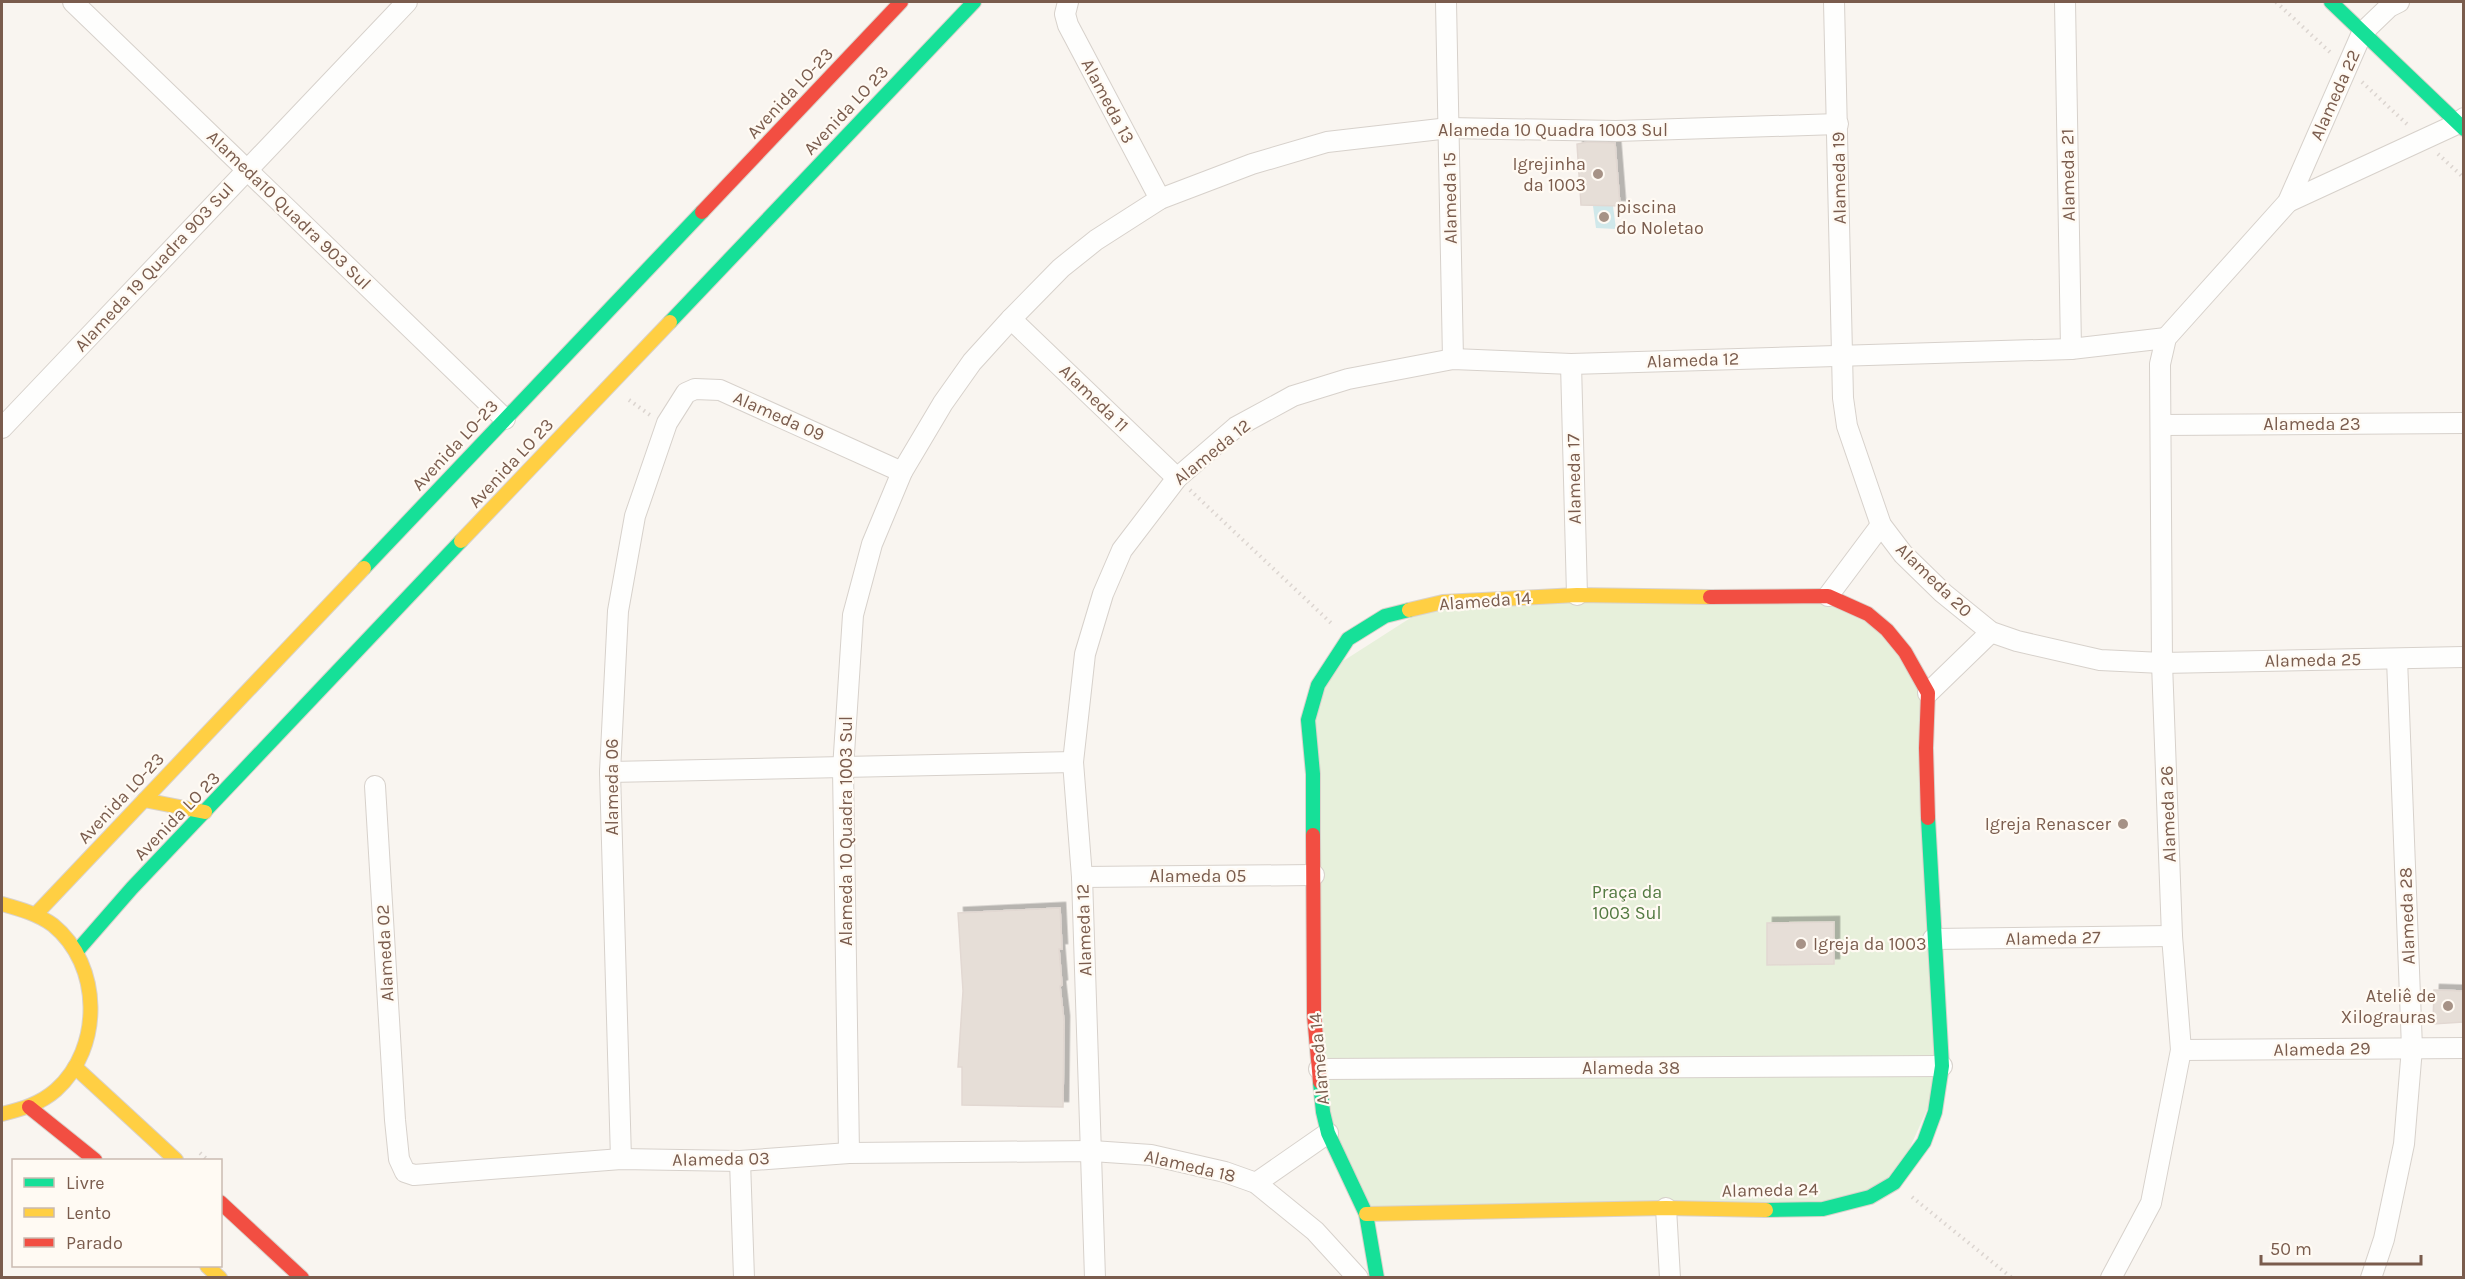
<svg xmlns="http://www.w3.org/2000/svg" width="2465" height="1279" viewBox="0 0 2465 1279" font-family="Karla,sans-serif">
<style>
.green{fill:#e7f0db}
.water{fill:#d0e8ea}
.building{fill:#e6ded7;stroke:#e2d8d2;stroke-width:1.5;filter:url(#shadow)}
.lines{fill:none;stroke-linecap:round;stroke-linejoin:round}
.street-casing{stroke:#d7d1cb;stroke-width:22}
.fast-casing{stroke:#d9d2cb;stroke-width:16}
.slow-casing{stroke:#d9d2cb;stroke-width:16}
.jam-casing{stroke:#d9d2cb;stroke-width:16}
.path{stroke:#dcd5d0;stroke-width:4;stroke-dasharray:1.5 4.5;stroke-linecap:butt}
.street{stroke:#fefefd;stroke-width:20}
.fast{stroke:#16e098;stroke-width:14}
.slow{stroke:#ffcf43;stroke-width:14}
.jam{stroke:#f24e42;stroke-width:14}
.poi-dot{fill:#a69286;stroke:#fffaf3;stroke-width:2}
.labels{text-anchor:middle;stroke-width:4.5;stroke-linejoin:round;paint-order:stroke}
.street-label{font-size:18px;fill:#7a5c4d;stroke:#fffaf3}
.poi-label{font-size:18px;fill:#7a5c4d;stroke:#fffaf3;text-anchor:end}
.park-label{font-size:18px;fill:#537a41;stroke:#fffaf3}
</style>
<defs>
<filter id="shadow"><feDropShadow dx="5.5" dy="-5.5" stdDeviation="0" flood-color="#0004"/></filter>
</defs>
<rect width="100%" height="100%" fill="#f9f5f0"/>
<polygon class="green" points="1831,596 1887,630 1928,693 1939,1083 1894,1183 1790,1211 1366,1214 1328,1133 1310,745 1326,672 1440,599"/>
<polygon class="water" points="1593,206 1613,206 1616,229 1596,228"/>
<g class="building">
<polygon points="1588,142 1615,143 1620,206 1581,205 1577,144"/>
<polygon points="1060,908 1062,949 1059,949 1062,985 1060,986 1064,1021 1063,1107 962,1105 962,1067 958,1067 963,991 958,913"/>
<polygon points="1834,922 1834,964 1767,965 1767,923"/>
<polygon points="2434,990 2463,991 2463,1022 2433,1024"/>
</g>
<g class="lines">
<g class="street-casing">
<g id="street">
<polyline points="73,2 505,419"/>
<polyline points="1068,2 1065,14 1068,25 1160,199"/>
<polyline points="1446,2 1453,359"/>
<polyline points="1834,2 1843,398 1847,426 1881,525 1903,554 1943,593 1991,632 2017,641 2100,660 2162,663 2464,657"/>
<polyline points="2065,2 2071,349"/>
<polyline points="2288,202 2457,124 2464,118"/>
<polyline points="1011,319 1177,478"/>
<polyline points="1571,364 1577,595"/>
<polyline points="2161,425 2464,423"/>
<polyline points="2,428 407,2"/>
<polyline points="1828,596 1881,525"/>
<polyline points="1928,693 1991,632"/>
<polyline points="610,772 1073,762"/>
<polyline points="375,786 395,1120 399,1159 405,1172 414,1175 621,1159 740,1161 849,1153 1092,1151 1151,1155 1225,1172 1256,1183 1315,1231 1358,1278"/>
<polyline points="1082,877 1314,875"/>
<polyline points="1933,939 2172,936"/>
<polyline points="2181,1050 2464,1048"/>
<polyline points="1319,1069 1942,1066"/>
<polyline points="849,1153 843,769 853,615 872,544 902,472 943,403 972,362 1011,319 1061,268 1096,240 1160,199 1252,164 1327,142 1449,128 1616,131 1838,124"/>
<polyline points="621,1159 610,772 618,611 635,516 667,423 686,393 695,389 720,390 902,472"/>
<polyline points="740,1161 744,1278"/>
<polyline points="1256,1183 1328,1133"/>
<polyline points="1666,1208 1670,1278"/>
<polyline points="1095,1278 1082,877 1073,762 1085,654 1103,594 1122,550 1177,478 1236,427 1293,396 1348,379 1453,359 1571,364 2071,349 2166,338"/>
<polyline points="2111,1278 2151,1203 2181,1050 2172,936 2162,663 2160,364 2166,338 2288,202 2362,33 2389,7 2399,2"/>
<polyline points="2371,1278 2384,1239 2404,1144 2412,1048 2397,659"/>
</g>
</g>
<g class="fast-casing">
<g id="fast">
<polyline points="2331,2 2464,129"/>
<polyline points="670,322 974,2"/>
<polyline points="364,568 702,212"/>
<polyline points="1313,835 1313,774 1308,720 1318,685 1348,639 1385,616 1409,610"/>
<polyline points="77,951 132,888 461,541"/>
<polyline points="1320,1082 1323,1112 1328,1133 1366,1214 1377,1278"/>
<polyline points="1766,1210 1823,1209 1870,1197 1894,1183 1924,1142 1935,1112 1942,1066 1928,818"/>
</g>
</g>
<g class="slow-casing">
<g id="slow">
<polyline points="461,541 670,322"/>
<polyline points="1409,610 1443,602 1577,595 1710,597"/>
<polyline points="144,800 205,812"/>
<path d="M2,904C20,909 38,914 53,925C102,965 103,1048 56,1090C40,1104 22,1109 2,1114"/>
<polyline points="36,914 364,568"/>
<polyline points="75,1067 176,1160"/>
<polyline points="1366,1214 1666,1208 1766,1210"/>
<polyline points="207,1266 220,1278"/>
</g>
</g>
<g class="jam-casing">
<g id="jam">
<polyline points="702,212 901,2"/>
<polyline points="1710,597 1828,596 1868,614 1887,630 1905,652 1928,693 1926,748 1928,818"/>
<polyline points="1313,835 1314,1015 1320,1082"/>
<polyline points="29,1107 95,1160"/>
<polyline points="220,1202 302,1278"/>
</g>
</g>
<g class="path">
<polyline points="2276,2 2332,54"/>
<polyline points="2362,82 2409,126"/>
<polyline points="2438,154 2464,178"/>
<polyline points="629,400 650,415"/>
<polyline points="1190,490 1331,623"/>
<polyline points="200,1153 208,1160"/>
<polyline points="1912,1197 2012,1278"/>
</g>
<use href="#street" class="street"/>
<use href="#fast" class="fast"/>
<use href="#slow" class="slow"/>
<use href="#jam" class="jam"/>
</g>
<g class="poi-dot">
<circle cx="1598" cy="174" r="6"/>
<circle cx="1604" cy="217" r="6"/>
<circle cx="2123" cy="824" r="6"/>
<circle cx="1801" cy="944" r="6"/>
<circle cx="2448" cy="1006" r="6"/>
</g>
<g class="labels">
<g class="street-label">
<text transform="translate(790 93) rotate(-47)" y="6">Avenida LO-23</text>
<text transform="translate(2335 95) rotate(-66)" y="6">Alameda 22</text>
<text transform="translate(1108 101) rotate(62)" y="6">Alameda 13</text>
<text transform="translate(846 110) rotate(-47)" y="6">Avenida LO 23</text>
<text x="1553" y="136">Alameda 10 Quadra 1003 Sul</text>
<text transform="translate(2068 175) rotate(-91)" y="6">Alameda 21</text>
<text transform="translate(1839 178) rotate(-91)" y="6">Alameda 19</text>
<text transform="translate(1450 198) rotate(-91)" y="6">Alameda 15</text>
<text transform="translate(289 210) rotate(44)" y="6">Alameda10 Quadra 903 Sul</text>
<text transform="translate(154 267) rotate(-47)" y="6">Alameda 19 Quadra 903 Sul</text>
<text transform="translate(1693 360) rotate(-2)" y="6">Alameda 12</text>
<text transform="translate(1094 398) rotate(44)" y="6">Alameda 11</text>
<text transform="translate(779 416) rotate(24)" y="6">Alameda 09</text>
<text x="2312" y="430">Alameda 23</text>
<text transform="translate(455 445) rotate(-47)" y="6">Avenida LO-23</text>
<text transform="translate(1212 452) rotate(-39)" y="6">Alameda 12</text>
<text transform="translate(511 463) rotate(-47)" y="6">Avenida LO 23</text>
<text transform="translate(1574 479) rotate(-91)" y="6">Alameda 17</text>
<text transform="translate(1934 580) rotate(44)" y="6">Alameda 20</text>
<text transform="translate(1485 601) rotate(-4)" y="6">Alameda 14</text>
<text transform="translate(2313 660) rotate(-1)" y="6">Alameda 25</text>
<text transform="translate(612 787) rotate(-90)" y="6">Alameda 06</text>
<text transform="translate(121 798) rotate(-47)" y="6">Avenida LO-23</text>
<text transform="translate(2168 814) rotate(-92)" y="6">Alameda 26</text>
<text transform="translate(177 816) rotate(-46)" y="6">Avenida LO 23</text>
<text transform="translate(846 831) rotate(-90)" y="6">Alameda 10 Quadra 1003 Sul</text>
<text x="1198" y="882">Alameda 05</text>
<text transform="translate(2407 916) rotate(-92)" y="6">Alameda 28</text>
<text transform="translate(1084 930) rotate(-92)" y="6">Alameda 12</text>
<text transform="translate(2053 938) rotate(-1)" y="6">Alameda 27</text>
<text transform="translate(385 953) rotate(-93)" y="6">Alameda 02</text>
<text transform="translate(2322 1049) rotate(-1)" y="6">Alameda 29</text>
<text transform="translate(1319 1059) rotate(-95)" y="6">Alameda 14</text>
<text x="1631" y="1074">Alameda 38</text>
<text transform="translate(721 1159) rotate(-1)" y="6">Alameda 03</text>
<text transform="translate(1190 1166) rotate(13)" y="6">Alameda 18</text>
<text transform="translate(1770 1190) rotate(-1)" y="6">Alameda 24</text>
</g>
<g class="poi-label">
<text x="1586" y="170">Igrejinha<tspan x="1586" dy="21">da 1003</tspan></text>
<text x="1616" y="213" text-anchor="start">piscina<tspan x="1616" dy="21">do Noletao</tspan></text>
<text x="2111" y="830">Igreja Renascer</text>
<text x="1813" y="950" text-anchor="start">Igreja da 1003</text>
<text x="2436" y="1002">Ateliê de<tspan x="2436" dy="21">Xilograuras</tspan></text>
</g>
<g class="park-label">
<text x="1627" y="898">Praça da<tspan x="1627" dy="21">1003 Sul</tspan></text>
</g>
</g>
<rect width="2465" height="1279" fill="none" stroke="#7a5c4d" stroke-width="6"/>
<rect x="12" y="1159" width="210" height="108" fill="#fffaf3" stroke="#cabbb1" stroke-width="1.5"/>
<rect x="24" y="1178" width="30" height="9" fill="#16e098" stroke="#cabbb1" stroke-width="1.5"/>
<text x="66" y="1189" font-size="18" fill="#7a5c4d">Livre</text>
<rect x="24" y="1208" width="30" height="9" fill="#ffcf43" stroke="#cabbb1" stroke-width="1.5"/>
<text x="66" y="1219" font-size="18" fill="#7a5c4d">Lento</text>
<rect x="24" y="1238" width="30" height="9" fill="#f24e42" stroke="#cabbb1" stroke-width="1.5"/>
<text x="66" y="1249" font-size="18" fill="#7a5c4d">Parado</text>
<path d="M2261 1255v9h160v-9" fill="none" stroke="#7a5c4d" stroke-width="3"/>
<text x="2270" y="1255" font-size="18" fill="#7a5c4d" stroke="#fffaf3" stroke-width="4.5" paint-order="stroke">50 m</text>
</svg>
